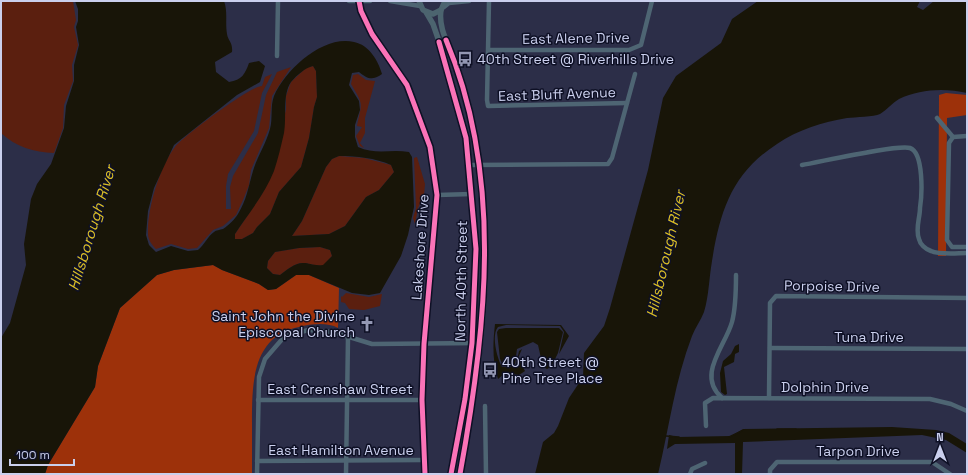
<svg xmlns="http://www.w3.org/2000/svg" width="968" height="475" viewBox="0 0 968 475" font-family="'Space Grotesk',sans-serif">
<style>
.green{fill:#5b1f0f}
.forest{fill:#9d310a}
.water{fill:#181508;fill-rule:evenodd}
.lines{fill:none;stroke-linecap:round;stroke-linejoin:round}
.stream{stroke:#181508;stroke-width:1.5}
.minor{stroke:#4e6573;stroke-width:4.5}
.major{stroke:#4c646f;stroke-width:5.5}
.cycleway-casing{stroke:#0e1025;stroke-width:8}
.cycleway{stroke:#fb73b8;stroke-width:5}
.labels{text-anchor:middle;stroke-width:3;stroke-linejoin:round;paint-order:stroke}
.street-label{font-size:14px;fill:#cacfed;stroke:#0e1025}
.poi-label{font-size:14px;fill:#cacfed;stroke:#0e1025;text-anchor:start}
.water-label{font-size:15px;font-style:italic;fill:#ddc026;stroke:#0e1025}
</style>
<rect width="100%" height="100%" fill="#2c2e48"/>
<g class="green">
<path d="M1,1H73L76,20L74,27L78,45L72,65L73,81L64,105L63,128L54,153C34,152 16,147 1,133Z"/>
<polygon points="313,66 316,71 317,97 314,107 309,138 301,167 279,192 270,214 257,227 253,233 242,239 235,239 235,234 262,194 273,172 286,109 286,96 291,82 306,68"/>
<path d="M291,67L272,96L269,128L251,170L249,185L243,200L236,215L223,226L213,230L197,248L188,249L171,244L156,249C152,245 148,240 148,234C147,209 160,166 175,147C184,136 250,86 262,86L265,77L272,74L262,93L254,131L228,174L226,186V209H231L230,187L233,176L258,133L266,95L277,72Z"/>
<path d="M353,75L358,74L366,80L375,81L365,118V133L360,143L364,148L360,146L356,136L362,127L357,126C362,102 364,106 351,84Z"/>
<polygon points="339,156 364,158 391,165 394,172 379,190 366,197 345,226 329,234 292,236 302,221 326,167 332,159"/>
<polygon points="417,157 425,184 424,195 418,208 415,224 413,218 416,208 414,158"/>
<path d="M320,247L330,250L332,256L323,266C313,266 310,263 303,263C294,263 287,270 280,275L273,274L267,268L268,261L275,252L299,248Z"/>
<polygon points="346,293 369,297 382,294 380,306 364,310 349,309 345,303 341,302 341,296 342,297"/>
</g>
<g class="forest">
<polygon points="946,93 967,95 967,115 947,118 946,256 938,256 939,95"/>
<path d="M213,265L222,270L259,284L268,290L276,289L296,275H309L339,288L338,328C327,322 311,324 299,327C252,336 252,384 252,422C252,439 252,457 252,474H45L48,465L95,387L98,366L120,308L157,275L174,270Z"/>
</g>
<g class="water">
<path d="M75,1H224C228,12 225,22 227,34C228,41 233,42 232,52L215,62L216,72L229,82C242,80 245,74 249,63L259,61L265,66L260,82L237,95L174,145L154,188L148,211L146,235L149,245L156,252L171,246L188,251L198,250C204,245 208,236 214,232C216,230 220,230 223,229C228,226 235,219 238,214C247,199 248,188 253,171C257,157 266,144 270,129C273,119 270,106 274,96C286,69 323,35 354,42C369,45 378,60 382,74C372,81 368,79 359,72L352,73L349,85L359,101L360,110L355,125V137L358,147C375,155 391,149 409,152L412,157L414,207L408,235L401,256L380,293L369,295L352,293L309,275H296L276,289L268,290L259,284L222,270L213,265L174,270L157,275L120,308L98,366L95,387L48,465L45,474H1V338L10,323L26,265L24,244L31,199L37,184L51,164L64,128L66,106L74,81V65L79,45L76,27L78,21V9ZM313,66L316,71L317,97L314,107L309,138L301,167L279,192L270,214L257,227L253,233L242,239H235V234C248,214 265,194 274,171C278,159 281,146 284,133C287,117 282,95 291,82C297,75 305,68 313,66ZM339,156C357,156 375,158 391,165L394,172L379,190L366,197L345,226L329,234L292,236L302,221L326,167L332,159ZM320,247L330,250L332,256L323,265C313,266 310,263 303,263C294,263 287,270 280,275L273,274L267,268L268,261L275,252L299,248Z"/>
<path d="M758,1H920L917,7L923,10L934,1H967V93C945,88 920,89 899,99C892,103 887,110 880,114C874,117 855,117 847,118C823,122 797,130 777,144C732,173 720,211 712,261C709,278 709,295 704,312C701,320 695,328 692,336C675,380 669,428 658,474H535L543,442L554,433L558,426L569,398L583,377L584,353L604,326L610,308L648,170L663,98L676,76L721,43L732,19Z"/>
<path d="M495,324L561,325L569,336L559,354L564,332L560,326L506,325L498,327C491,335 497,358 502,367H511L516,365L519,351L522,349L518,358L525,371L519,375L505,373L498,379C492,361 493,342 495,324Z"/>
<polygon points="506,328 559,328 563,332 558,353 551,367 547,369 543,367 538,345 533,342 517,349 515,364 503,365 500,359 497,332 499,329"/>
<polygon points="739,344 739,352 735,354 734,362 724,367 727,394 725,395 721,392 720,373 723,361 731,354 735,346"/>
<polygon points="892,427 936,430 949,433 967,444 967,453 946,440 922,435 743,442 742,474 735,474 735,443 675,444 667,449 669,435 677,437 731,436 743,429"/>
</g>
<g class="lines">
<g class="stream">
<polyline points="777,429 796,429"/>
<polyline points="666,436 679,437"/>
<polyline points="729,437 742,431"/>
</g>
<g class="minor">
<polyline points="349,1 370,1"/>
<polyline points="359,1 361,11 372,34 407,85 430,147 437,195 424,344 422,400 425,474"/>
<polyline points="390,1 420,6"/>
<polyline points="489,1 487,100 488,106 627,103"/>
<polyline points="444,7 449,3 469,1"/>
<polyline points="489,50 629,50 641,45 652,1"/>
<polyline points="277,56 278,1"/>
<polyline points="937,118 953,137 967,136"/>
<polyline points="953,137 949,143 947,240 952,247 967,247"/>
<polyline points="469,165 608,164 612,158 635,74"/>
<path d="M802,165C820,162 898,144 910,148C924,153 922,195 920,208C920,218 915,229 919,239C920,244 925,249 931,251C940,255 957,253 967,253"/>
<polyline points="437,195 472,194"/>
<polyline points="770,348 967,349"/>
<path d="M722,398C696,375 725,347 732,322C736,307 736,290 736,275"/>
<polyline points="769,398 770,303 776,296 967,298"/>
<polyline points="258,400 422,400"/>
<polyline points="485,406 486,474"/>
<polyline points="706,426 705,403 713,398 930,399 951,404 967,411"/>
<polyline points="257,461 424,460"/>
<polyline points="257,474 259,377 265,359 284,337 308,330 333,332 372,344 480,343"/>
<polyline points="346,474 348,337"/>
<polyline points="690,474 692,469 705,463"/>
<polyline points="770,474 770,470 777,462 932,462 950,474"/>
</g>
<g class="major">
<polyline points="419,1 423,10 433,14 441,10 445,1"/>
<path d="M441,10C438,30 450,46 456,65C465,91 473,119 476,147C480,180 484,215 485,249C487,325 473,400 460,474"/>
<polyline points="426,12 433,24 441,47 466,138 476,249 472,343 465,399 451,474"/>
</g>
<g class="cycleway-casing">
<g id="cycleway">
<polyline points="359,1 361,11 372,34 407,85 430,147 437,195 424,344 422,400 425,474"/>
<path d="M446,40C504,177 486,332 460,474"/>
<polyline points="439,42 466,138 476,249 472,343 465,399 451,474"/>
</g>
</g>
<use href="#cycleway" class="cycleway"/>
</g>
<defs>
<g id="bus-bare" transform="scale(1.2)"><path d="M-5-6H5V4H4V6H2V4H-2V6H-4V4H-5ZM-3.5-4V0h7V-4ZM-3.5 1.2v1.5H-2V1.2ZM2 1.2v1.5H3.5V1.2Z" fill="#9397b3" stroke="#0e1025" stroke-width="2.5" paint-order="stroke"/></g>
<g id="church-bare" transform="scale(1.2)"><path d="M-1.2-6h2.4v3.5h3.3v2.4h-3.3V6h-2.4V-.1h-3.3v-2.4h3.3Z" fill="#9397b3" stroke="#0e1025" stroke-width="2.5" paint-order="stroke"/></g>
</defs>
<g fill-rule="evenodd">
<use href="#bus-bare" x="465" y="59"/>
<use href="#church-bare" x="367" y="324"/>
<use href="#bus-bare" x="490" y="370"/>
</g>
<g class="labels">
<g class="street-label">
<text transform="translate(576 38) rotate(-1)" y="5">East Alene Drive</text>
<text transform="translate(557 94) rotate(-2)" y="5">East Bluff Avenue</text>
<text transform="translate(420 247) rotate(-86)" y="5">Lakeshore Drive</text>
<text transform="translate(461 281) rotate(-89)" y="5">North 40th Street</text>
<text transform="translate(832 286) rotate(1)" y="5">Porpoise Drive</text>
<text x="869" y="342">Tuna Drive</text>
<text x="825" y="392">Dolphin Drive</text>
<text x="340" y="394">East Crenshaw Street</text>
<text x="341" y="455">East Hamilton Avenue</text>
<text x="858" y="456">Tarpon Drive</text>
</g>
<g class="poi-label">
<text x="477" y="64">40th Street @ Riverhills Drive</text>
<text x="355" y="321" text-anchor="end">Saint John the Divine<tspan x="355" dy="16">Episcopal Church</tspan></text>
<text x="502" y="367">40th Street @<tspan x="502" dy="16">Pine Tree Place</tspan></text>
</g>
<g class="water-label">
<text transform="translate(92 228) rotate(-73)" y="5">Hillsborough River</text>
<text transform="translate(666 254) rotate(-77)" y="5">Hillsborough River</text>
</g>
</g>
<rect width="968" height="475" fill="none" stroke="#cacfed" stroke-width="4"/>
<g transform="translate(940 447)" stroke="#0e1025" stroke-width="3" paint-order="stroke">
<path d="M0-3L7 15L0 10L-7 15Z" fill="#cacfed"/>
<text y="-6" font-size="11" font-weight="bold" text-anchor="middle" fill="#cacfed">N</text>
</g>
<path d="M10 459v6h64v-6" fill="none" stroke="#cacfed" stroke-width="2"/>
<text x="16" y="459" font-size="12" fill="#cacfed" stroke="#0e1025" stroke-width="3" paint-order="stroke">100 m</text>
</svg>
